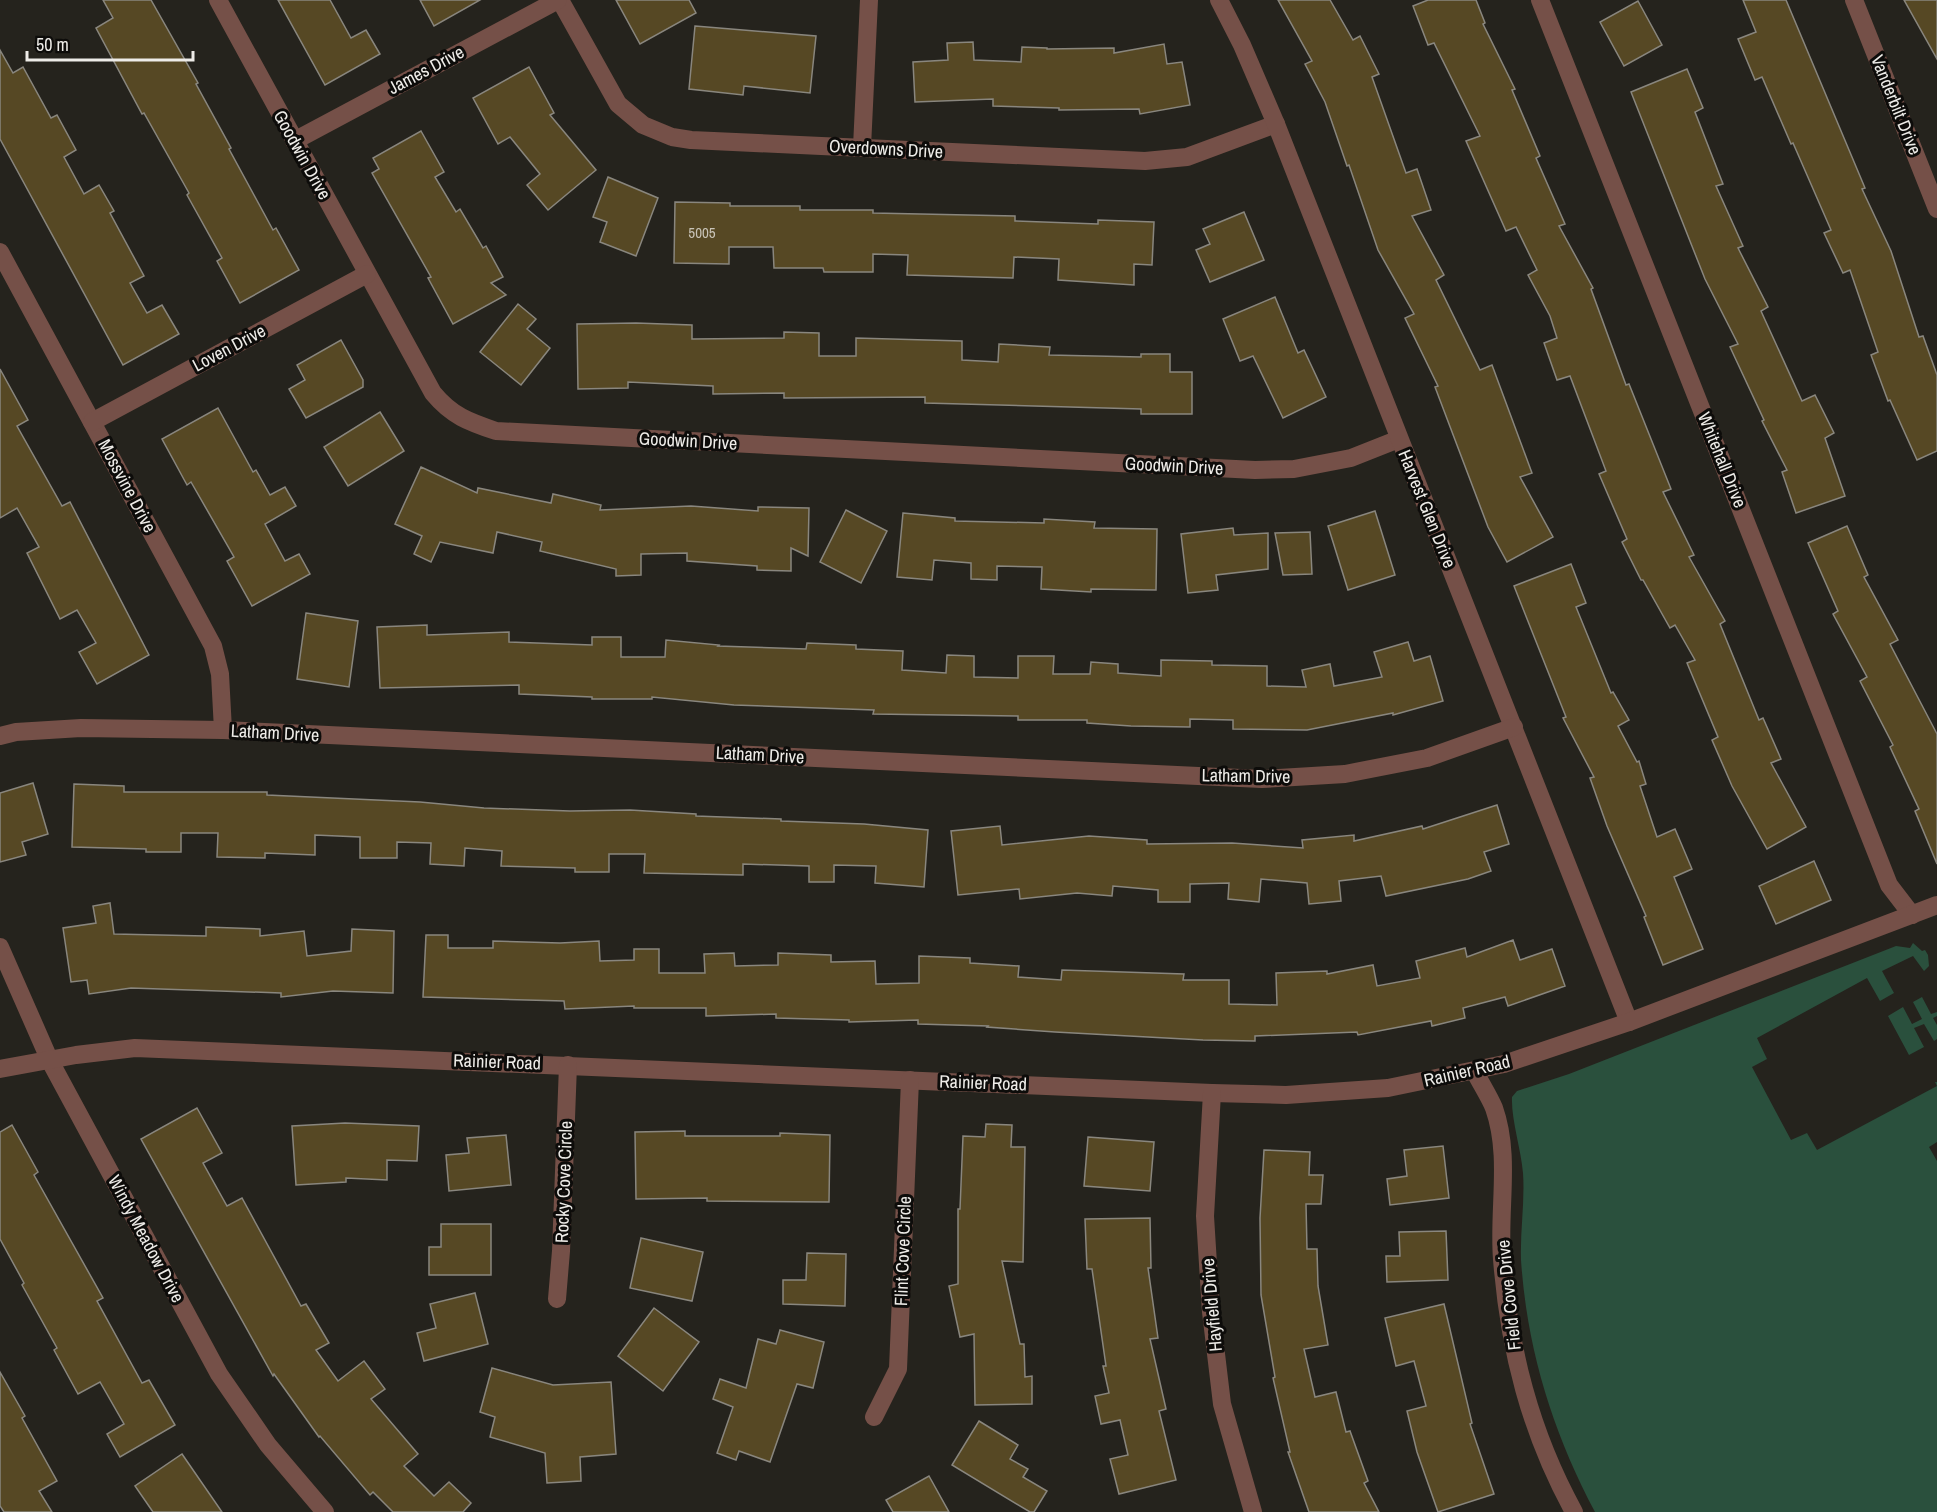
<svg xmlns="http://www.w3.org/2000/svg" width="1937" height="1512" viewBox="0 0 1937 1512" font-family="'Archivo Narrow',sans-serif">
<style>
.green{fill:#2a503d}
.building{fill:#564824;stroke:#89867e;stroke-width:1.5}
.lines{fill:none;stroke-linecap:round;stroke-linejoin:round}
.minor{stroke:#755048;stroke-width:18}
.labels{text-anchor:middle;stroke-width:6;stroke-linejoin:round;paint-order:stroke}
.number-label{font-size:15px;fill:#c8c3b7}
.street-label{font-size:18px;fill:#eeece8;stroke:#0d0c0a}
</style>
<rect width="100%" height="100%" fill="#25231d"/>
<g class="green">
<path d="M1913,943L1922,951L1925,950L1928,955L1929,966L1924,971L1913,956L1882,971L1894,993L1880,1001L1867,978L1757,1038L1767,1059L1752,1067L1791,1140L1807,1133L1817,1150L1937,1086L1935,1082H1937V1142L1929,1147L1937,1161V1512H1595C1553,1433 1527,1350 1521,1260C1520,1231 1525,1202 1523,1173C1521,1149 1511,1119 1512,1097L1517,1091L1569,1074L1896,946L1910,948Z"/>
<polygon points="1922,997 1931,1014 1937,1012 1937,1016 1933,1018 1937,1025 1937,1039 1934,1041 1924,1024 1914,1028 1924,1047 1909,1055 1888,1016 1903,1007 1912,1024 1922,1019 1913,1002"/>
</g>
<g class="building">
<polygon points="103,0 151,0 198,83 196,84 231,148 229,149 273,230 276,228 299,270 240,303 217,261 222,258 187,195 189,193 144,113 142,114 96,28 113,18"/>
<polygon points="278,0 330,0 351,38 366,30 380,54 325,85"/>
<polygon points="420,0 480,0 434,26"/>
<polygon points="616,0 689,0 696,13 640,44"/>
<polygon points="1278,0 1330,0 1353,40 1360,36 1379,74 1372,77 1406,173 1417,169 1431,210 1412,216 1444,275 1436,280 1480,370 1492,365 1532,473 1520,477 1553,537 1507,562 1488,527 1435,387 1438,386 1405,318 1414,314 1378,250 1349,165 1347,166 1325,102 1305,64 1312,61"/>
<polygon points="1428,0 1476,0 1485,23 1483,24 1515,89 1512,90 1540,156 1536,158 1565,224 1559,226 1593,288 1591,289 1626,385 1629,384 1671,489 1663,492 1694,555 1689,557 1725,621 1720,624 1759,720 1763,718 1781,759 1771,763 1806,827 1767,849 1732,786 1712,740 1718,737 1687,663 1695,660 1675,625 1670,628 1643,580 1641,580 1622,542 1627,539 1599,474 1606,471 1570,376 1557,380 1544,343 1557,338 1550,316 1528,275 1537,270 1516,227 1506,231 1466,141 1480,136 1434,43 1428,45 1413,6"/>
<polygon points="1743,0 1786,0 1865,188 1862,189 1891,251 1919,337 1923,336 1937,375 1937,451 1917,460 1890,400 1888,401 1871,355 1878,352 1850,270 1843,273 1824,233 1831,230 1793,143 1791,144 1762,77 1755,80 1738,39 1756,32"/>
<polygon points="1904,0 1937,0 1937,59"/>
<polygon points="1638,1 1662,45 1624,66 1600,22"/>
<polygon points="695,26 816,36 810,93 744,86 743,95 689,89"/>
<polygon points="973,42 974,60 1021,62 1022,47 1047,48 1047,49 1114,48 1114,53 1164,44 1167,64 1182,62 1190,105 1140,114 1139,109 1059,110 1059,108 993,106 993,99 915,102 913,62 948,60 947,43"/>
<polygon points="0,50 13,73 23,67 51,118 57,115 76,150 64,157 84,194 99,185 114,211 110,213 144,276 130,283 147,313 162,305 179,334 123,365 0,139"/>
<polygon points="529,67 554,113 550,115 596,170 548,210 527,185 540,174 510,137 498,144 473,98"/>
<polygon points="1687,69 1703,108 1695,112 1723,184 1716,186 1743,246 1738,248 1768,307 1761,311 1802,401 1815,395 1834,433 1825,438 1845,496 1796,513 1782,472 1787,470 1762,421 1764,420 1730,347 1738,344 1705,279 1631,92"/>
<polygon points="421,131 444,172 435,177 456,212 460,209 483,248 486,246 503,277 491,283 506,295 453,324 428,278 431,277 372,173 379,169 373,158"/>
<polygon points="608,177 658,198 636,256 600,242 607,222 593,217"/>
<polygon points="675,202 730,203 730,206 800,206 800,210 873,210 873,213 1015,216 1015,221 1098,224 1098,220 1154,222 1152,265 1134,264 1134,285 1058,280 1059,259 1014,257 1013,278 907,275 908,255 873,254 873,272 824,272 823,268 774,268 773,247 729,247 729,264 674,263"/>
<polygon points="1244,212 1264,260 1210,282 1196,250 1210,244 1203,229"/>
<polygon points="1275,297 1298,353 1304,350 1326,397 1283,418 1253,356 1240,361 1223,319"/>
<polygon points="518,304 536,319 527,329 550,348 521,385 480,352"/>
<polygon points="636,323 692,325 692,339 784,338 784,332 819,333 819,356 856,356 856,338 962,341 962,360 998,362 999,344 1050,347 1049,355 1141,357 1141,354 1170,354 1170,372 1192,372 1192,414 1141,414 1141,409 925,403 925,397 784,398 784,393 713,394 713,386 628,382 628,388 578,389 577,324"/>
<polygon points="341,340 363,380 363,387 306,418 289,389 305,380 297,365"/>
<polygon points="0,369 28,420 17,426 62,506 70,502 149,655 97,684 79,652 96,643 77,610 60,619 27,553 39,547 17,508 0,518"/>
<polygon points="218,408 253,472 256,470 270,495 285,487 296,506 265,524 285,561 299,554 310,574 252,606 227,561 234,557 191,482 187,485 162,439"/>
<polygon points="380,412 404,451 348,486 324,447"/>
<polygon points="421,467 477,493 478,488 551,503 553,494 601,505 600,510 691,506 758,511 758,507 809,508 808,556 791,548 791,571 757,570 757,566 687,561 687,553 641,554 641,575 616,576 616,569 540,551 542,542 497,532 493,553 440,542 431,562 414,554 422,536 395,524"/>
<polygon points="846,510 887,531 861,583 820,562"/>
<polygon points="1375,511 1395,575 1348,590 1328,526"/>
<polygon points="903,513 955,518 955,521 1044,523 1044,519 1095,522 1094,528 1157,529 1156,590 1091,589 1091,592 1041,589 1042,567 997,566 997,580 971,579 971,563 934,560 932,580 897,577"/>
<polygon points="1847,526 1868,575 1864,577 1898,640 1890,644 1937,734 1937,864 1915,811 1919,809 1890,747 1893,745 1860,681 1867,677 1833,614 1838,611 1808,543"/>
<polygon points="1233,528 1234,535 1268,533 1268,569 1216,575 1218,590 1188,593 1181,534"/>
<polygon points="1310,532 1312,574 1283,575 1275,533"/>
<polygon points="1571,564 1586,603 1576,607 1611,693 1613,692 1629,720 1618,726 1637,762 1639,761 1646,784 1640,786 1657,837 1675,829 1692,869 1674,877 1703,949 1663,965 1644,917 1646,916 1607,826 1590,778 1594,777 1563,718 1566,717 1514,586"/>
<polygon points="306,613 358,621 349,687 297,679"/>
<polygon points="427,625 427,635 509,632 509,642 592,645 592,637 621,637 621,657 665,657 666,640 719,645 718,646 806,649 807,643 856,645 856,649 903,651 902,670 946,673 947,655 974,656 974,677 1018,678 1018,656 1054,656 1053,674 1090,674 1091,662 1118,664 1118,673 1161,676 1161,660 1212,661 1212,665 1267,666 1267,686 1306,687 1302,670 1330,664 1334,686 1382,677 1374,652 1408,642 1414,661 1430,656 1443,701 1393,715 1393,713 1307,730 1233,729 1233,720 1190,719 1190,727 1131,726 1087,723 1087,720 1018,720 1018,716 873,714 874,710 734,705 652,697 652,699 592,699 592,697 519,694 519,685 380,688 377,627"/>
<polygon points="33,783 48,834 22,842 26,855 0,862 0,793"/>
<polygon points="74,784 124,786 124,792 267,792 267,795 420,802 484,808 570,811 630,810 696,814 696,816 781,819 781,821 864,824 928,830 924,887 875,883 876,866 834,865 834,882 809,882 809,866 743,864 743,875 644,873 645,854 609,854 609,872 575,872 575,868 501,866 502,851 465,848 464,866 430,864 431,843 397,842 397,858 360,858 360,837 315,835 315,855 265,853 265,858 217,857 218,833 181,833 181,852 146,852 146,849 72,847"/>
<polygon points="1497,805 1509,844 1484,852 1491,871 1468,879 1386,896 1381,876 1339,881 1341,901 1309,904 1307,883 1261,879 1259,902 1228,899 1229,883 1190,884 1190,902 1158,902 1158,890 1113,886 1112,896 1077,893 1020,899 1019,889 958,895 951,831 1000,826 1002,845 1089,836 1147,840 1147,844 1232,843 1303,848 1302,840 1354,835 1354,841 1422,826 1423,829"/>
<polygon points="1814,861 1831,900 1776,924 1759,886"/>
<polygon points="110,903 114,934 206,936 206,927 260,929 260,936 304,931 307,956 351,951 352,929 394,931 393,993 333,991 281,997 281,993 131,988 89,994 87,980 71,982 63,928 96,923 93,906"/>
<polygon points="426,935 448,935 448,948 493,948 493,941 560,943 599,941 600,961 634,960 634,949 659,949 659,973 705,973 704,954 734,953 735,966 778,965 778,953 831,955 831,962 875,961 876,984 919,983 919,956 970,958 970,963 1019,966 1018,977 1061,980 1062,970 1184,974 1183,980 1229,980 1229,1004 1277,1005 1276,973 1327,971 1327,974 1373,965 1377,986 1420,978 1416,961 1465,948 1467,957 1513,940 1520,960 1552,949 1565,986 1508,1006 1505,997 1463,1008 1465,1018 1432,1026 1431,1021 1358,1035 1357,1032 1255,1036 1255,1041 1203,1040 1055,1032 987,1027 988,1026 918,1024 918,1020 849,1022 849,1020 776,1018 776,1014 706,1016 706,1008 634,1008 634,1006 565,1009 564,1001 423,997"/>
<polygon points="197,1108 222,1153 203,1163 227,1206 242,1198 301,1306 306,1304 329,1343 316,1350 338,1381 364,1361 385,1389 371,1399 418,1454 404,1466 434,1496 449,1482 471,1503 463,1512 393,1512 373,1492 370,1495 320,1436 319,1437 274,1374 273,1376 141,1139"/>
<polygon points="345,1123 419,1126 417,1161 387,1160 387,1180 346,1178 346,1182 296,1185 292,1126"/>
<polygon points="986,1124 1012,1125 1011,1147 1025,1147 1023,1262 1002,1261 1020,1344 1024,1344 1025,1377 1032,1376 1032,1404 975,1405 974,1334 960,1337 949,1286 958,1284 958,1209 960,1209 963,1136 985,1137"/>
<polygon points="12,1125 38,1172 34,1175 103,1298 97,1301 142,1383 149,1380 175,1425 120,1457 107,1434 124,1424 100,1382 78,1394 54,1350 57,1348 22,1285 24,1283 0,1239 0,1132"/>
<polygon points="685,1131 685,1136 780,1136 780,1133 830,1135 829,1202 707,1201 707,1198 636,1199 635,1132"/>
<polygon points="506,1135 511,1185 449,1191 446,1155 469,1153 467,1138"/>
<polygon points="1088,1137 1154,1142 1150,1191 1084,1186"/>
<polygon points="1443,1146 1449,1198 1390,1205 1387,1179 1407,1176 1404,1150"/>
<polygon points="1264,1150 1310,1152 1309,1175 1323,1175 1321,1204 1306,1204 1307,1249 1317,1249 1318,1286 1328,1345 1304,1349 1315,1397 1336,1392 1346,1432 1350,1431 1368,1481 1364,1483 1379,1512 1309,1512 1288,1452 1290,1452 1273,1378 1275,1377 1261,1295 1260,1218"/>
<polygon points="1150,1218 1151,1268 1148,1268 1158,1338 1150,1339 1166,1409 1159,1411 1176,1480 1119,1494 1110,1459 1128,1455 1120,1420 1101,1424 1095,1396 1109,1393 1103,1366 1106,1366 1092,1269 1087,1269 1085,1219"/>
<polygon points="441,1224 491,1224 491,1275 429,1275 429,1247 441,1247"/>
<polygon points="1446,1231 1448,1280 1387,1282 1386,1256 1400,1256 1399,1232"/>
<polygon points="641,1238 703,1252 692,1301 630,1288"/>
<polygon points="807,1253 846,1254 845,1306 783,1304 783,1280 806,1280"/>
<polygon points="475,1293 488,1344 424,1361 417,1333 436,1328 430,1304"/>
<polygon points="1444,1304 1472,1423 1470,1424 1494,1494 1438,1512 1417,1452 1407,1411 1426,1406 1414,1361 1396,1366 1385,1318"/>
<polygon points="654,1308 699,1342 663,1391 618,1356"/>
<polygon points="780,1330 824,1342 813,1388 797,1384 770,1462 739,1451 736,1460 717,1453 733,1407 713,1399 720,1379 746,1388 758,1339 776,1344"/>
<polygon points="492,1368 553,1385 611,1382 616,1454 580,1457 581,1481 547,1483 545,1453 490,1437 495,1417 480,1412"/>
<polygon points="0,1372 25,1416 22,1418 57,1481 39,1491 52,1512 4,1512 0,1506"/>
<polygon points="979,1421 1018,1445 1010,1459 1028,1469 1023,1477 1047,1491 1034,1512 1030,1512 952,1465"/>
<polygon points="182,1454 222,1512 153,1512 135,1486"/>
<polygon points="929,1476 949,1512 893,1512 886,1500"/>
</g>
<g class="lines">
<g class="minor">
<path d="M218,0L433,393C452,416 469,422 496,431L1255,470L1294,469L1351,458L1399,439"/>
<polyline points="560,0 618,104 643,125 672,137 691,140 1145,161 1187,157 1276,124"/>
<polyline points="1219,0 1242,45 1276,124 1629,1022"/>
<polyline points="1540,0 1889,885 1912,915"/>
<polyline points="1854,0 1937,209"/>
<polyline points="294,141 558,0"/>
<polyline points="862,147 869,0"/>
<polyline points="0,252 213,646 220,674 223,730"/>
<polyline points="92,422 367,274"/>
<polyline points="0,736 16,732 81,728 223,730 1262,779 1345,774 1427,758 1514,727"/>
<polyline points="0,947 50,1061 219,1374 268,1445 325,1512"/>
<polyline points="0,1069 76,1055 135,1048 1212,1093 1286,1095 1388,1088 1504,1064 1629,1022 1937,905"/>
<path d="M1475,1072C1481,1084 1489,1096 1494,1108C1511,1156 1498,1209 1502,1259C1509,1349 1530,1432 1574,1512"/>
<polyline points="1212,1093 1205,1216 1211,1312 1222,1404 1253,1512"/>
<polyline points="557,1299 561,1251 568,1065"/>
<polyline points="874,1417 898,1369 910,1080"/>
</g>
</g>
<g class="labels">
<g class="number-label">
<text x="702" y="238">5005</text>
</g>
<g class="street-label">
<text transform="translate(426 70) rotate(-28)" y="6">James Drive</text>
<text transform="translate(1896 105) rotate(68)" y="6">Vanderbilt Drive</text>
<text transform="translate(886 149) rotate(3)" y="6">Overdowns Drive</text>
<text transform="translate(302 155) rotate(61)" y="6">Goodwin Drive</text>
<text transform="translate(229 348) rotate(-28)" y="6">Loven Drive</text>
<text transform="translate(688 441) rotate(3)" y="6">Goodwin Drive</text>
<text transform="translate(1722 460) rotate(68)" y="6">Whitehall Drive</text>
<text transform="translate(1174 466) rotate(3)" y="6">Goodwin Drive</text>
<text transform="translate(127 486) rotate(62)" y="6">Mossvine Drive</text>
<text transform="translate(1427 509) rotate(68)" y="6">Harvest Glen Drive</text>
<text transform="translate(275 733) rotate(3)" y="6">Latham Drive</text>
<text transform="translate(760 755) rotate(3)" y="6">Latham Drive</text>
<text transform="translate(1246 776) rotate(1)" y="6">Latham Drive</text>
<text transform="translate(497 1062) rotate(2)" y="6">Rainier Road</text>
<text transform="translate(1467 1071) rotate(-13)" y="6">Rainier Road</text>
<text transform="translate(983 1083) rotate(2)" y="6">Rainier Road</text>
<text transform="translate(564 1182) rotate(-88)" y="6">Rocky Cove Circle</text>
<text transform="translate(146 1239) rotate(62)" y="6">Windy Meadow Drive</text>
<text transform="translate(903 1251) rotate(-88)" y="6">Flint Cove Circle</text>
<text transform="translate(1509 1295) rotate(-96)" y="6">Field Cove Drive</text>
<text transform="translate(1212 1305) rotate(-95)" y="6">Hayfield Drive</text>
</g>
</g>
<path d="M27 51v9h166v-9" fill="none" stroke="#eeece8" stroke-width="3"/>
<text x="36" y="51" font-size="18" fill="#eeece8" stroke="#0d0c0a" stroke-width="4.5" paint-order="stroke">50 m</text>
</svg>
